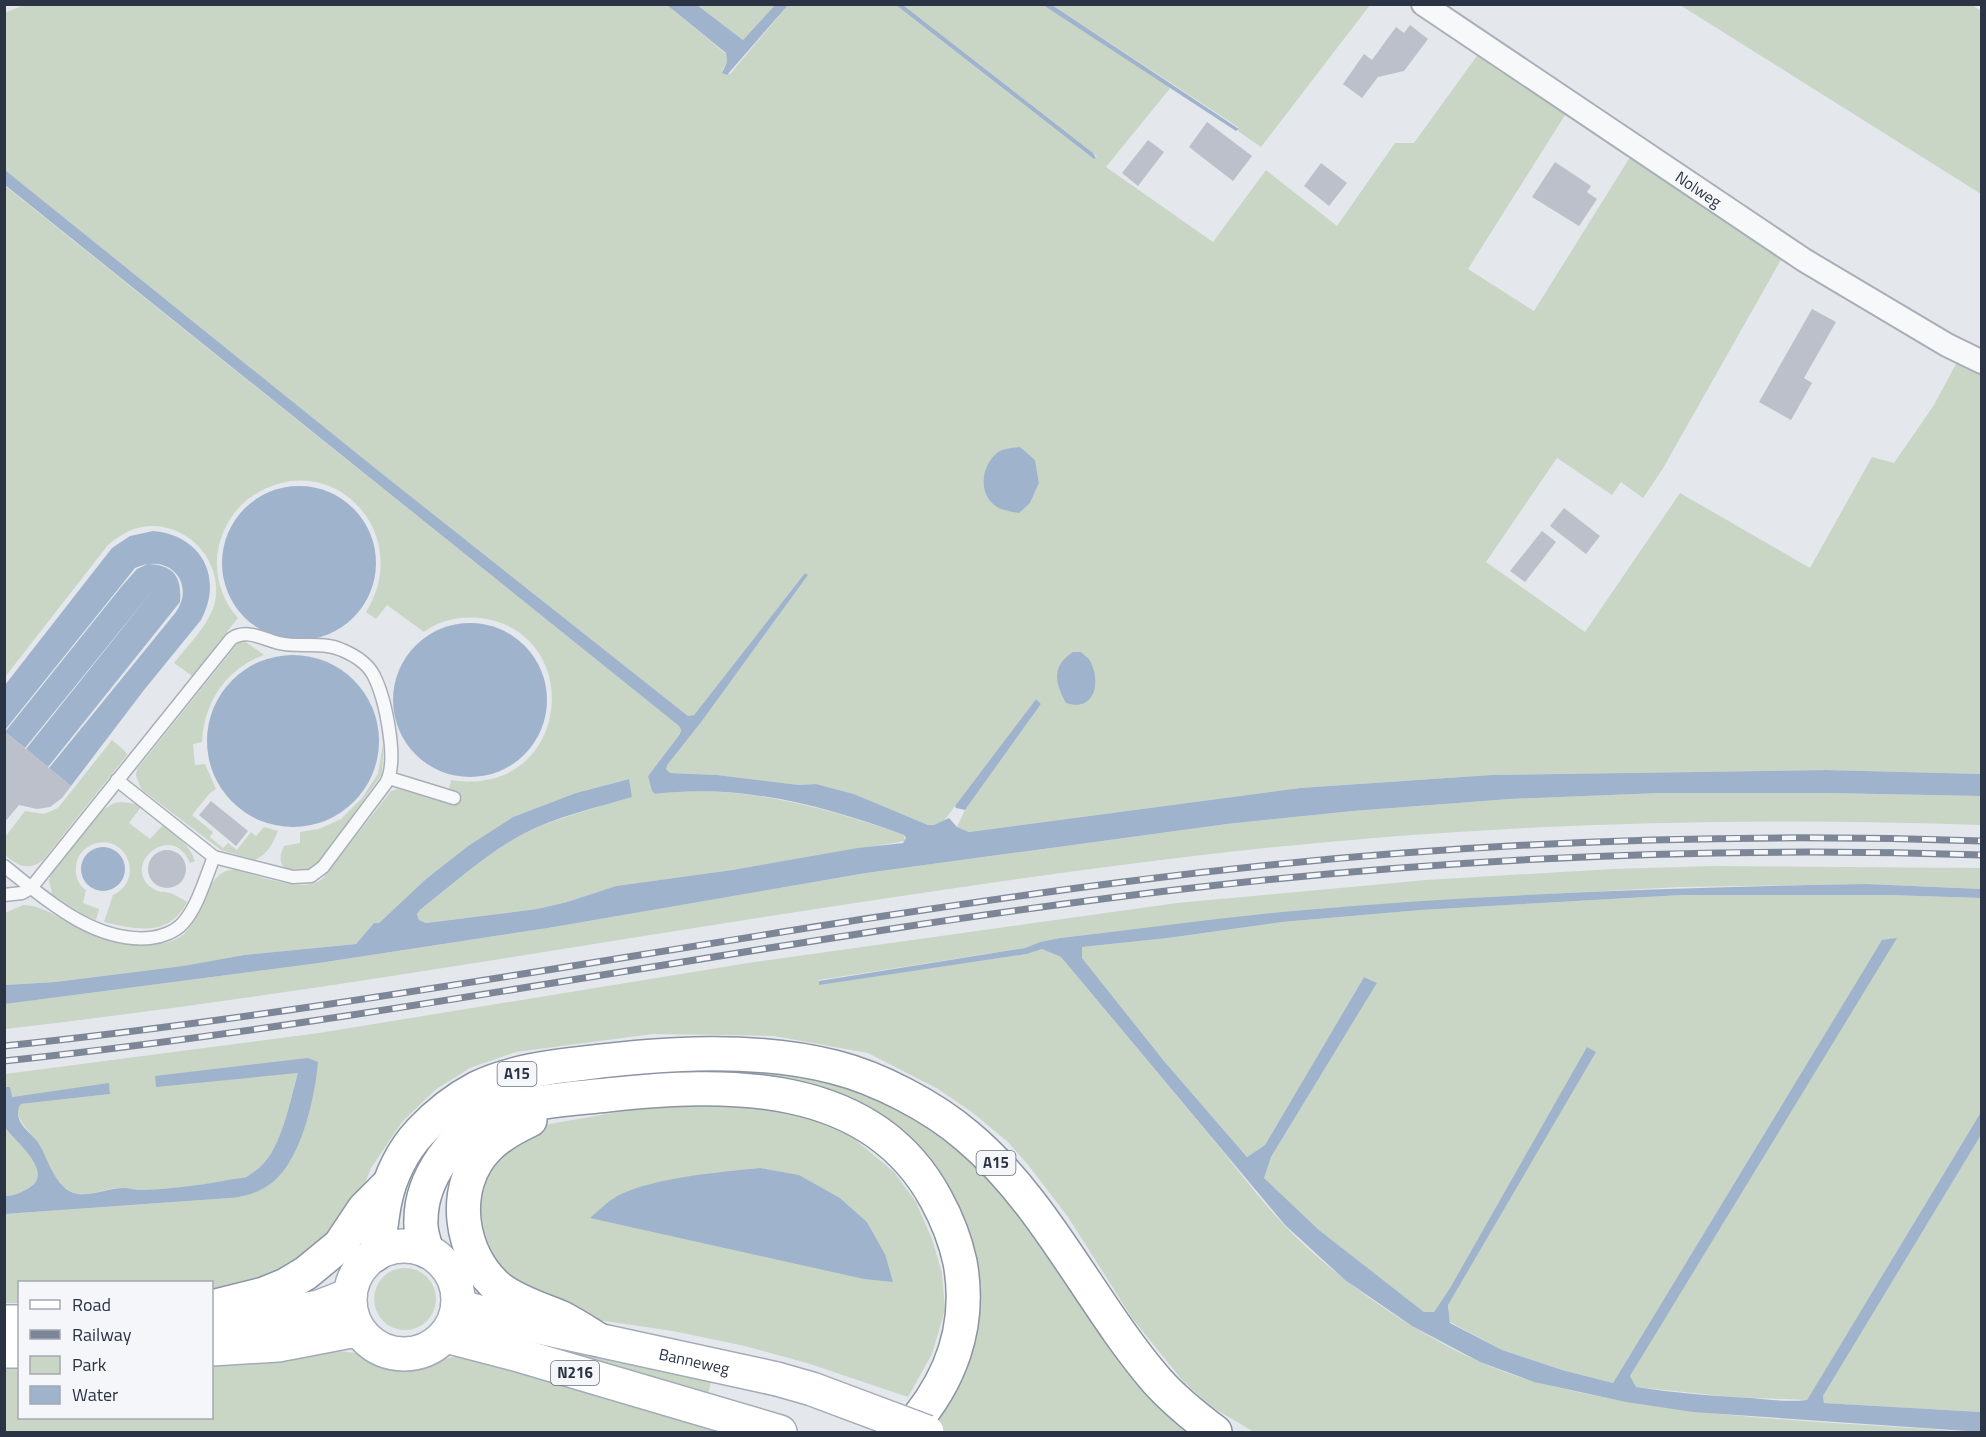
<svg xmlns="http://www.w3.org/2000/svg" width="1986" height="1437" viewBox="0 0 1986 1437" font-family="'Titillium Web',sans-serif">
<style>
.green{fill:#c9d6c5;fill-rule:evenodd}
.water{fill:#9fb4cc}
.building{fill:#bbc0ca}
.lines{fill:none;stroke-linecap:round;stroke-linejoin:round}
.lane-casing{stroke:#a9aeb7;stroke-width:15}
.street-casing{stroke:#a9aeb7;stroke-width:26}
.primary-casing{stroke:#a3abb8;stroke-width:36}
.highway-casing{stroke:#8b94a3;stroke-width:36}
.lane{stroke:#f7f8fa;stroke-width:12}
.street{stroke:#f7f8fa;stroke-width:22}
.primary{stroke:#fff;stroke-width:33}
.highway{stroke:#fff;stroke-width:33}
.rail-casing{stroke:#7d8696;stroke-width:7}
.rail{stroke:#f4f6f9;stroke-width:4.5;stroke-dasharray:14;stroke-linecap:butt}
.primary-bridge-casing{stroke:#a3abb8;stroke-width:36;stroke-linecap:butt}
.primary-bridge{stroke:#fff;stroke-width:33}
.labels{text-anchor:middle;stroke-width:4.5;stroke-linejoin:round;paint-order:stroke}
.shield{fill:#f4f6f9;stroke:#676e7b;stroke-width:1.5}
.shield-label{font-size:15px;font-weight:bold;fill:#2b3445}
.street-label{font-size:16px;fill:#2b3445;stroke:#f4f6f9}
</style>
<rect width="100%" height="100%" fill="#e4e7ec"/>
<g class="green">
<path d="M27,4L667,5L726,54L727,62L722,71L730,74L788,5H896L1094,159L1097,157L1093,153L903,5H1043L1171,87L1106,167L1213,242L1266,170L1337,226L1395,143H1414L1479,53L1567,112L1468,269L1534,311L1632,154L1782,258L1662,470L1643,498L1621,482L1612,495L1557,458L1486,562L1585,632L1680,493L1810,568L1872,457L1894,463L1934,405L1957,362L1981,374V774L1826,770L1491,775L1300,788L969,832L957,827L965,810L1041,704L1036,699L943,822L934,825H928L854,794L816,784L799,785L717,775L670,773L666,769L668,764L702,721L808,575L805,573L694,715L688,716L380,472L5,170L4,13ZM1035,460L1039,483L1030,503L1019,512L1004,510Z"/>
<polygon points="697,5 775,5 743,40"/>
<polygon points="1052,5 1370,5 1261,147 1238,131 1239,129 1238,127"/>
<polygon points="1680,5 1972,5 1981,11 1981,194"/>
<path d="M4,185L679,726L681,731L680,734L648,776L655,794C741,783 824,807 904,835L905,841L732,870L616,886L567,902L537,909L426,923L419,920L417,914L420,910C451,886 491,850 525,833C559,817 596,808 632,797L628,779L576,793L513,817L468,846L426,879L379,923H374L356,944L244,955L184,966L55,982L5,985V913L23,905L33,906C63,915 86,938 117,943C137,946 168,948 184,934C203,917 206,867 236,870C258,875 307,896 324,877L391,791L398,789L456,805L460,793L449,789L451,780C571,799 588,631 480,618C461,616 439,620 424,632L387,605L376,619L366,612C416,531 328,443 251,497C235,508 224,526 219,545C213,571 220,598 238,618L192,676L174,663C189,644 209,625 215,602C223,564 192,527 154,526C136,525 121,534 108,545L5,677Z"/>
<path d="M243,640L264,655C226,669 204,702 202,742L193,744L195,765L205,764L216,789L210,793L192,815L213,832L210,837L223,848L228,843L237,850L251,832L256,836L264,827L278,831C273,843 268,854 255,860L221,850L141,789L136,776L137,769L238,643Z"/>
<path d="M384,739L382,774L320,861L310,869H286C278,863 280,854 284,846L300,843V832L319,829L341,819L362,798L378,774Z"/>
<path d="M112,740L126,752L127,755L43,860C28,872 17,865 5,855V837L25,811L44,814L58,808Z"/>
<path d="M1660,793H1826L1981,796V825C1705,815 1427,826 1153,861C769,909 389,985 5,1029L4,1004L319,963L548,928L866,873L1227,824L1353,811L1510,799Z"/>
<path d="M122,802L138,804L141,807L129,823L150,839L163,825C175,835 190,845 195,861L190,863C173,820 120,864 152,888C158,893 163,891 170,893C176,895 182,899 187,902C169,937 138,930 104,922L113,895C147,879 125,830 91,845C82,850 77,856 76,866C75,876 78,885 86,890L83,903L99,909L96,920L84,915L52,894L49,880L51,874L103,810L114,803Z"/>
<path d="M1713,866L1981,868V889L1867,884L1681,887L1489,897L1303,910L1060,938L1040,942L1025,948L819,980V984L1027,954L1042,949L1061,957C1111,1017 1161,1077 1211,1137C1235,1166 1258,1197 1284,1225C1345,1289 1450,1359 1536,1382C1675,1419 1824,1421 1968,1432H1254L1210,1406L1182,1380L1132,1318L1068,1217L1029,1166L1008,1142L973,1113L938,1089L868,1053L774,1036L653,1034L516,1052L470,1068L435,1090L402,1122L371,1168L360,1195L347,1216L299,1266L212,1297V1282H20L19,1303H5V1214L230,1198L290,1161L299,1142L311,1105L318,1062L281,1074L298,1073C289,1102 284,1143 262,1165C258,1169 252,1174 247,1176C231,1184 159,1190 139,1190C131,1190 124,1188 116,1188C102,1190 87,1198 72,1192C53,1185 48,1156 36,1141C29,1130 20,1124 17,1111L21,1104L110,1094L109,1084L11,1097L10,1087H5V1074L319,1033L748,963L1177,903L1426,880L1613,869Z"/>
<polygon points="1682,895 1888,895 1981,898 1981,1112 1807,1400 1731,1397 1636,1387 1630,1376 1882,940 1613,1383 1562,1370 1502,1350 1450,1322 1448,1304 1595,1052 1587,1048 1450,1288 1434,1312 1424,1312 1319,1230 1263,1178 1271,1157 1377,983 1364,977 1265,1145 1247,1157 1164,1061 1082,958 1081,947 1168,938 1282,922 1421,910"/>
<polygon points="722,1061 863,1087 973,1153 1199,1432 919,1432 969,1282 866,1113 605,1084 424,1171 411,1164 416,1154 490,1090"/>
<path d="M664,1104L746,1106L808,1118L852,1137L894,1172L916,1202L932,1239L942,1273L945,1310L932,1354L908,1397L807,1363L745,1346L673,1331L591,1319L555,1307L489,1262L475,1197L489,1163L544,1125ZM760,1168L798,1175L840,1198L867,1222L885,1254L612,1199L643,1186L711,1173Z"/>
<path d="M4,1128C17,1142 57,1174 27,1189C20,1193 13,1196 5,1196Z"/>
<polygon points="1981,1135 1981,1412 1824,1403 1823,1396"/>
<circle cx="405" cy="1299" r="31"/>
<polygon points="530,1334 712,1377 707,1398 527,1347"/>
<polygon points="326,1350 358,1353 385,1361 403,1363 464,1356 724,1432 5,1432 4,1362 19,1362 20,1418 212,1418 212,1357"/>
</g>
<g class="water">
<polygon points="667,5 697,5 743,40 775,5 788,5 727,75 722,73 727,62 726,53"/>
<polygon points="896,5 903,5 1093,153 1096,158 1094,159"/>
<polygon points="1043,5 1052,5 1239,129 1236,131"/>
<path d="M5,170L380,472L688,716L694,715L805,573L808,575L702,721L668,764L666,769L670,773L717,775L799,785L816,784L854,794L928,825H934L949,818L957,827L969,832L1300,788L1491,775L1826,770L1981,774V796L1826,793H1660L1510,799L1353,811L1227,824L866,873L548,928L319,963L5,1004V985L55,982L183,966L244,955L356,944L374,923H379L426,879L468,846L513,817L576,793L629,779L632,797C596,808 557,816 523,834C486,854 453,884 420,910L417,914L419,920L426,923L537,909L567,902L616,886L732,870L858,848L903,843L906,838L904,835C825,806 740,783 655,794L652,791L648,776L680,734L681,730L679,726L5,185Z"/>
<path d="M1020,447L1035,460L1039,483L1030,503L1019,513C1009,511 1000,511 992,503C978,489 983,464 997,453C1003,448 1013,448 1020,447Z"/>
<circle cx="299" cy="563" r="77"/>
<path d="M153,531C201,535 224,577 201,620L144,690L71,786L49,768L176,612C196,583 169,552 135,568L5,730V685L112,548L130,536Z"/>
<path d="M148,564C174,565 182,577 180,602L48,767L26,749L153,590L25,748L5,732L122,586L137,569Z"/>
<circle cx="470" cy="700" r="77"/>
<path d="M1073,652H1081C1084,655 1090,659 1091,663C1101,684 1094,712 1066,703C1055,683 1051,666 1073,652Z"/>
<circle cx="293" cy="741" r="86"/>
<polygon points="1036,699 1041,704 965,810 956,808 955,806"/>
<circle cx="103" cy="869" r="22"/>
<path d="M1867,884L1981,889V898L1888,895H1682L1421,910L1282,922L1168,938L1082,947V958L1164,1061L1247,1157L1265,1145L1364,977L1377,983L1271,1157L1264,1178L1319,1230L1424,1312H1434L1450,1288L1587,1047L1596,1052L1448,1305L1450,1323L1502,1350L1562,1370L1613,1383L1882,940L1897,938L1630,1376L1636,1387C1674,1393 1713,1396 1752,1398C1770,1400 1789,1402 1807,1400L1981,1112V1135L1823,1396L1824,1403L1981,1412V1432L1693,1412L1626,1402L1534,1382L1480,1362L1412,1326L1345,1280L1285,1225L1061,957L1042,949L1027,954L819,985V981L1025,948L1040,942L1060,938C1141,929 1223,917 1304,910C1492,894 1679,887 1867,884Z"/>
<path d="M308,1058L318,1062C315,1097 302,1158 273,1182C260,1192 246,1197 230,1198L5,1214V1196C13,1196 20,1193 27,1189C57,1174 16,1142 5,1128V1087H10L12,1097L109,1083L110,1094L21,1104L19,1107C14,1122 29,1131 37,1141C48,1157 52,1180 69,1191C86,1200 105,1188 123,1188C129,1188 135,1190 141,1190C168,1189 196,1186 223,1181C230,1179 239,1179 246,1177C250,1175 257,1170 261,1166C282,1147 290,1100 298,1073L156,1087L155,1076Z"/>
<path d="M760,1168L799,1175L840,1198L867,1222L885,1254L893,1282L864,1279L590,1218C597,1212 604,1205 611,1200C642,1178 722,1172 760,1168Z"/>
</g>
<g class="building">
<polygon points="1410,25 1428,39 1404,71 1378,77 1362,98 1343,84 1364,54 1372,60 1396,27 1404,33"/>
<polygon points="1207,122 1252,156 1233,181 1189,147"/>
<polygon points="1148,140 1164,152 1138,186 1122,173"/>
<polygon points="1555,162 1591,186 1587,192 1597,199 1579,226 1532,197"/>
<polygon points="1321,163 1347,183 1329,206 1304,186"/>
<polygon points="1812,309 1836,322 1804,378 1812,383 1791,420 1759,402"/>
<polygon points="1564,508 1600,536 1586,554 1550,526"/>
<polygon points="1542,531 1556,542 1525,582 1510,571"/>
<polygon points="4,731 71,786 62,798 50,807 37,809 19,805 4,823"/>
<polygon points="211,801 248,831 236,846 199,815"/>
<circle cx="167" cy="869" r="19"/>
</g>
<g class="lines">
<g class="lane-casing">
<g id="lane">
<polyline points="389,778 454,798"/>
<path d="M4,866C46,899 93,943 150,938C161,937 175,932 183,923C198,906 205,879 214,857L117,780"/>
<path d="M4,895L22,893L31,888L231,639C246,628 263,639 279,643C300,648 322,641 342,650C354,655 368,664 374,676C385,698 399,761 386,783L323,867L311,876L293,877L214,857"/>
</g>
</g>
<g class="street-casing">
<g id="street">
<path id="s1" d="M1423,4L1804,260L1947,345L1982,362"/>
</g>
</g>
<g class="primary-casing">
<g id="primary">
<circle cx="404" cy="1300" r="54"/>
<path id="s2" d="M458,1305L468,1309L520,1323L777,1379"/>
<polyline points="212,1317 278,1314 319,1307 350,1295"/>
<polyline points="4,1322 20,1322"/>
<polyline points="446,1336 515,1354 780,1432"/>
<polyline points="212,1349 278,1345 351,1331 360,1332"/>
<polyline points="4,1351 20,1351"/>
</g>
</g>
<g class="highway-casing">
<g id="highway">
<path d="M530,1120C515,1127 500,1135 488,1147C449,1186 459,1256 500,1289C519,1303 541,1309 562,1318C574,1324 586,1332 597,1339"/>
<path d="M427,1251C424,1242 420,1231 421,1220C421,1178 454,1134 491,1116C524,1101 571,1099 607,1095C725,1082 871,1078 936,1199C947,1219 955,1239 960,1262C972,1327 950,1384 906,1432"/>
<path d="M375,1255C381,1237 381,1219 385,1201C390,1176 403,1150 420,1132C436,1115 456,1099 477,1088C510,1072 549,1067 585,1063C664,1053 756,1047 834,1067C878,1078 932,1106 967,1136C1046,1202 1090,1303 1157,1381C1174,1400 1195,1417 1215,1432"/>
<polyline points="212,1307 264,1294 286,1285 306,1273 340,1245 364,1209 389,1184"/>
</g>
</g>
<use href="#lane" class="lane"/>
<use href="#street" class="street"/>
<use href="#primary" class="primary"/>
<use href="#highway" class="highway"/>
<g class="rail-casing">
<g id="rail">
<path d="M4,1046C379,1007 749,930 1123,882C1407,845 1695,831 1982,841"/>
<path d="M4,1061C399,1019 788,935 1183,889C1448,858 1715,846 1982,855"/>
</g>
</g>
<use href="#rail" class="rail"/>
<g class="primary-bridge-casing">
<polyline id="primary-bridge" points="777,1379 812,1389 927,1432"/>
</g>
<use href="#primary-bridge" class="primary-bridge"/>
</g>
<g class="labels">
<g class="shield">
<rect x="497.5" y="1062" width="39" height="24" rx="4.5"/>
<rect x="976.5" y="1151" width="39" height="24" rx="4.5"/>
<rect x="551" y="1361" width="48" height="24" rx="4.5"/>
</g>
<g class="shield-label">
<text x="517" y="1079">A15</text>
<text x="996" y="1168">A15</text>
<text x="575" y="1378">N216</text>
</g>
<g class="street-label">
<text dy="6" stroke="none"><textPath href="#s1" startOffset="332">Nolweg</textPath></text>
<text dy="6" stroke="none"><textPath href="#s2" startOffset="243">Banneweg</textPath></text>
</g>
</g>
<rect width="1986" height="1437" fill="none" stroke="#2b3445" stroke-width="12"/>
<rect x="18" y="1281" width="195" height="138" fill="#f4f6f9" stroke="#a4a8b1" stroke-width="1.5"/>
<rect x="30" y="1300" width="30" height="9" fill="#ffffff" stroke="#a4a8b1" stroke-width="1.5"/>
<text x="72" y="1311" font-size="18" fill="#2b3445">Road</text>
<rect x="30" y="1330" width="30" height="9" fill="#7d8696" stroke="#a4a8b1" stroke-width="1.5"/>
<text x="72" y="1341" font-size="18" fill="#2b3445">Railway</text>
<rect x="30" y="1356" width="30" height="18" fill="#c9d6c5" stroke="#a4a8b1" stroke-width="1.5"/>
<text x="72" y="1371" font-size="18" fill="#2b3445">Park</text>
<rect x="30" y="1386" width="30" height="18" fill="#9fb4cc" stroke="#a4a8b1" stroke-width="1.5"/>
<text x="72" y="1401" font-size="18" fill="#2b3445">Water</text>
</svg>
